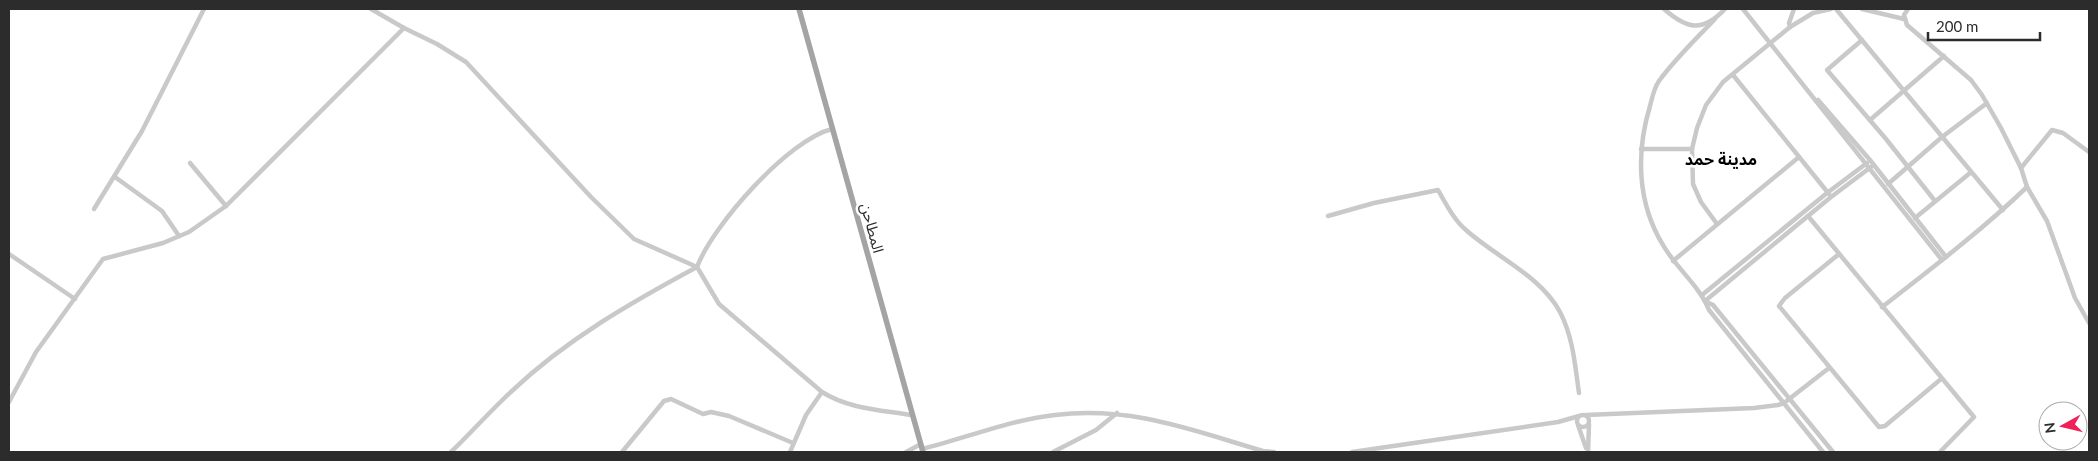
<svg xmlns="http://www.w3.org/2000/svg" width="2098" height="461" viewBox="0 0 2098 461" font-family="Lato,'Noto Sans Arabic',sans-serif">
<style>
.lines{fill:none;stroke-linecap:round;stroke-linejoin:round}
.minor{stroke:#c9c9c9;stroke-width:4.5}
.major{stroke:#a4a4a4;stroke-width:5.5}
.labels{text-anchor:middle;stroke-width:5;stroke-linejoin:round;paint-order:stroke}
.street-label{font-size:15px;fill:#2c2c2c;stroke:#fff}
.neighbourhood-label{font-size:16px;font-weight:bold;fill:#000;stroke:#fff}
</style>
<rect width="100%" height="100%" fill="#fff"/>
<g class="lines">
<g class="minor">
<path d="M371,9L404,28L437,44L466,62L591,197L634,239L697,267L719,304L822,392C849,409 881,410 911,415"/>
<path d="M1664,9C1687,29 1702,33 1725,9"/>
<polyline points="1743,9 1942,260"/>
<polyline points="1836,9 2003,210"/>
<polyline points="1862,9 1904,19"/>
<polyline points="1908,9 1904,15 1907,25 1971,80 1982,95 2001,128 2021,168 2027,187 2047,221 2075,298 2089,323"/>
<path d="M1715,19C1696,39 1675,59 1659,81C1654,88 1652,98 1650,106C1636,152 1637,203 1663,245C1676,268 1699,285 1709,310L1823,452"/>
<polyline points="1790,27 1789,23 1794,9"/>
<polyline points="1862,40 1827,70 1886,139 1935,201"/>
<polyline points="1733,75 1829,194"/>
<polyline points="1818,100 1870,160 1946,257"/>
<polyline points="1870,120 1944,56"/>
<polyline points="1641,149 1692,149"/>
<polyline points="190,163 226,206"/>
<polyline points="2021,168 2052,130 2063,133 2089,152"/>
<polyline points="115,177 162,211 179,236"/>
<polyline points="1888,184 1942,137 1987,103"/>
<polyline points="94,209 142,131 204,9"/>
<path d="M1328,216L1374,203L1438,190C1446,204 1454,220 1466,230C1496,257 1541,276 1560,312C1573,337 1575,365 1579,393"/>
<polyline points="1808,216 1974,417 1940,452"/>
<polyline points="1915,218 1970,173"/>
<polyline points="1717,224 1701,202 1693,184 1692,149 1697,128 1706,105 1723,82 1790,27 1813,13 1831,9"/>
<polyline points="9,254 75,299"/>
<polyline points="1839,254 1785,298 1779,306 1879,427 1885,426 1941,379"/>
<polyline points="1673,261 1799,157"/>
<polyline points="1702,295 1827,193 1867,163"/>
<polyline points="1705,301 1831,197 1871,167"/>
<polyline points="1705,301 1713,305 1833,452"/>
<path d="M1882,307C1931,269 1982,230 2027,187"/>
<polyline points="9,402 36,352 103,259 163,243 189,232 226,206 404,28"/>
<circle cx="1583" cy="421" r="6"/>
<polyline points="1586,415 1754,408 1778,405 1784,403 1829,368"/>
<polyline points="1578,425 1586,448"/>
<path d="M922,449C966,438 1010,420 1055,415C1132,406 1191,430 1263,451L1274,452"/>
<path d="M451,452C472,432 491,410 513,390C567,339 632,302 697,267C713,225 788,140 832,129"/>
<polyline points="622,452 664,401 671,399 703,414 711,412 729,416 793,443"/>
<polyline points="790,452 806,415 822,392"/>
<polyline points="906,452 921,444"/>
<polyline points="1053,452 1096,430 1117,413"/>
<polyline points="1352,452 1558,422 1579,416"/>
<polyline points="1588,452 1589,424"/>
</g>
<polyline class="major" points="799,9 923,452"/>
</g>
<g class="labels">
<g class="street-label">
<text transform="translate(872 228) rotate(75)" y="5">المطاحن</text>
</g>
<g class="neighbourhood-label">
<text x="1721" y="165">مدينة حمد</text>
</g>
</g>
<rect width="2098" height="461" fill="none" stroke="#2c2c2c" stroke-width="20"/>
<g transform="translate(2063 426) rotate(262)"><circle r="24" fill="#ffffff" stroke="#ababab"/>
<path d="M0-4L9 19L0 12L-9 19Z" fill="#f02158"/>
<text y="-8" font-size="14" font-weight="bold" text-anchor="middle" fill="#2c2c2c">N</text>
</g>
<path d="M1928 32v8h112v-8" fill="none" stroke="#2c2c2c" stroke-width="2.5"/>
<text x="1936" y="32" font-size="15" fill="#2c2c2c" stroke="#ffffff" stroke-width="4" paint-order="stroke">200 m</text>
</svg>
